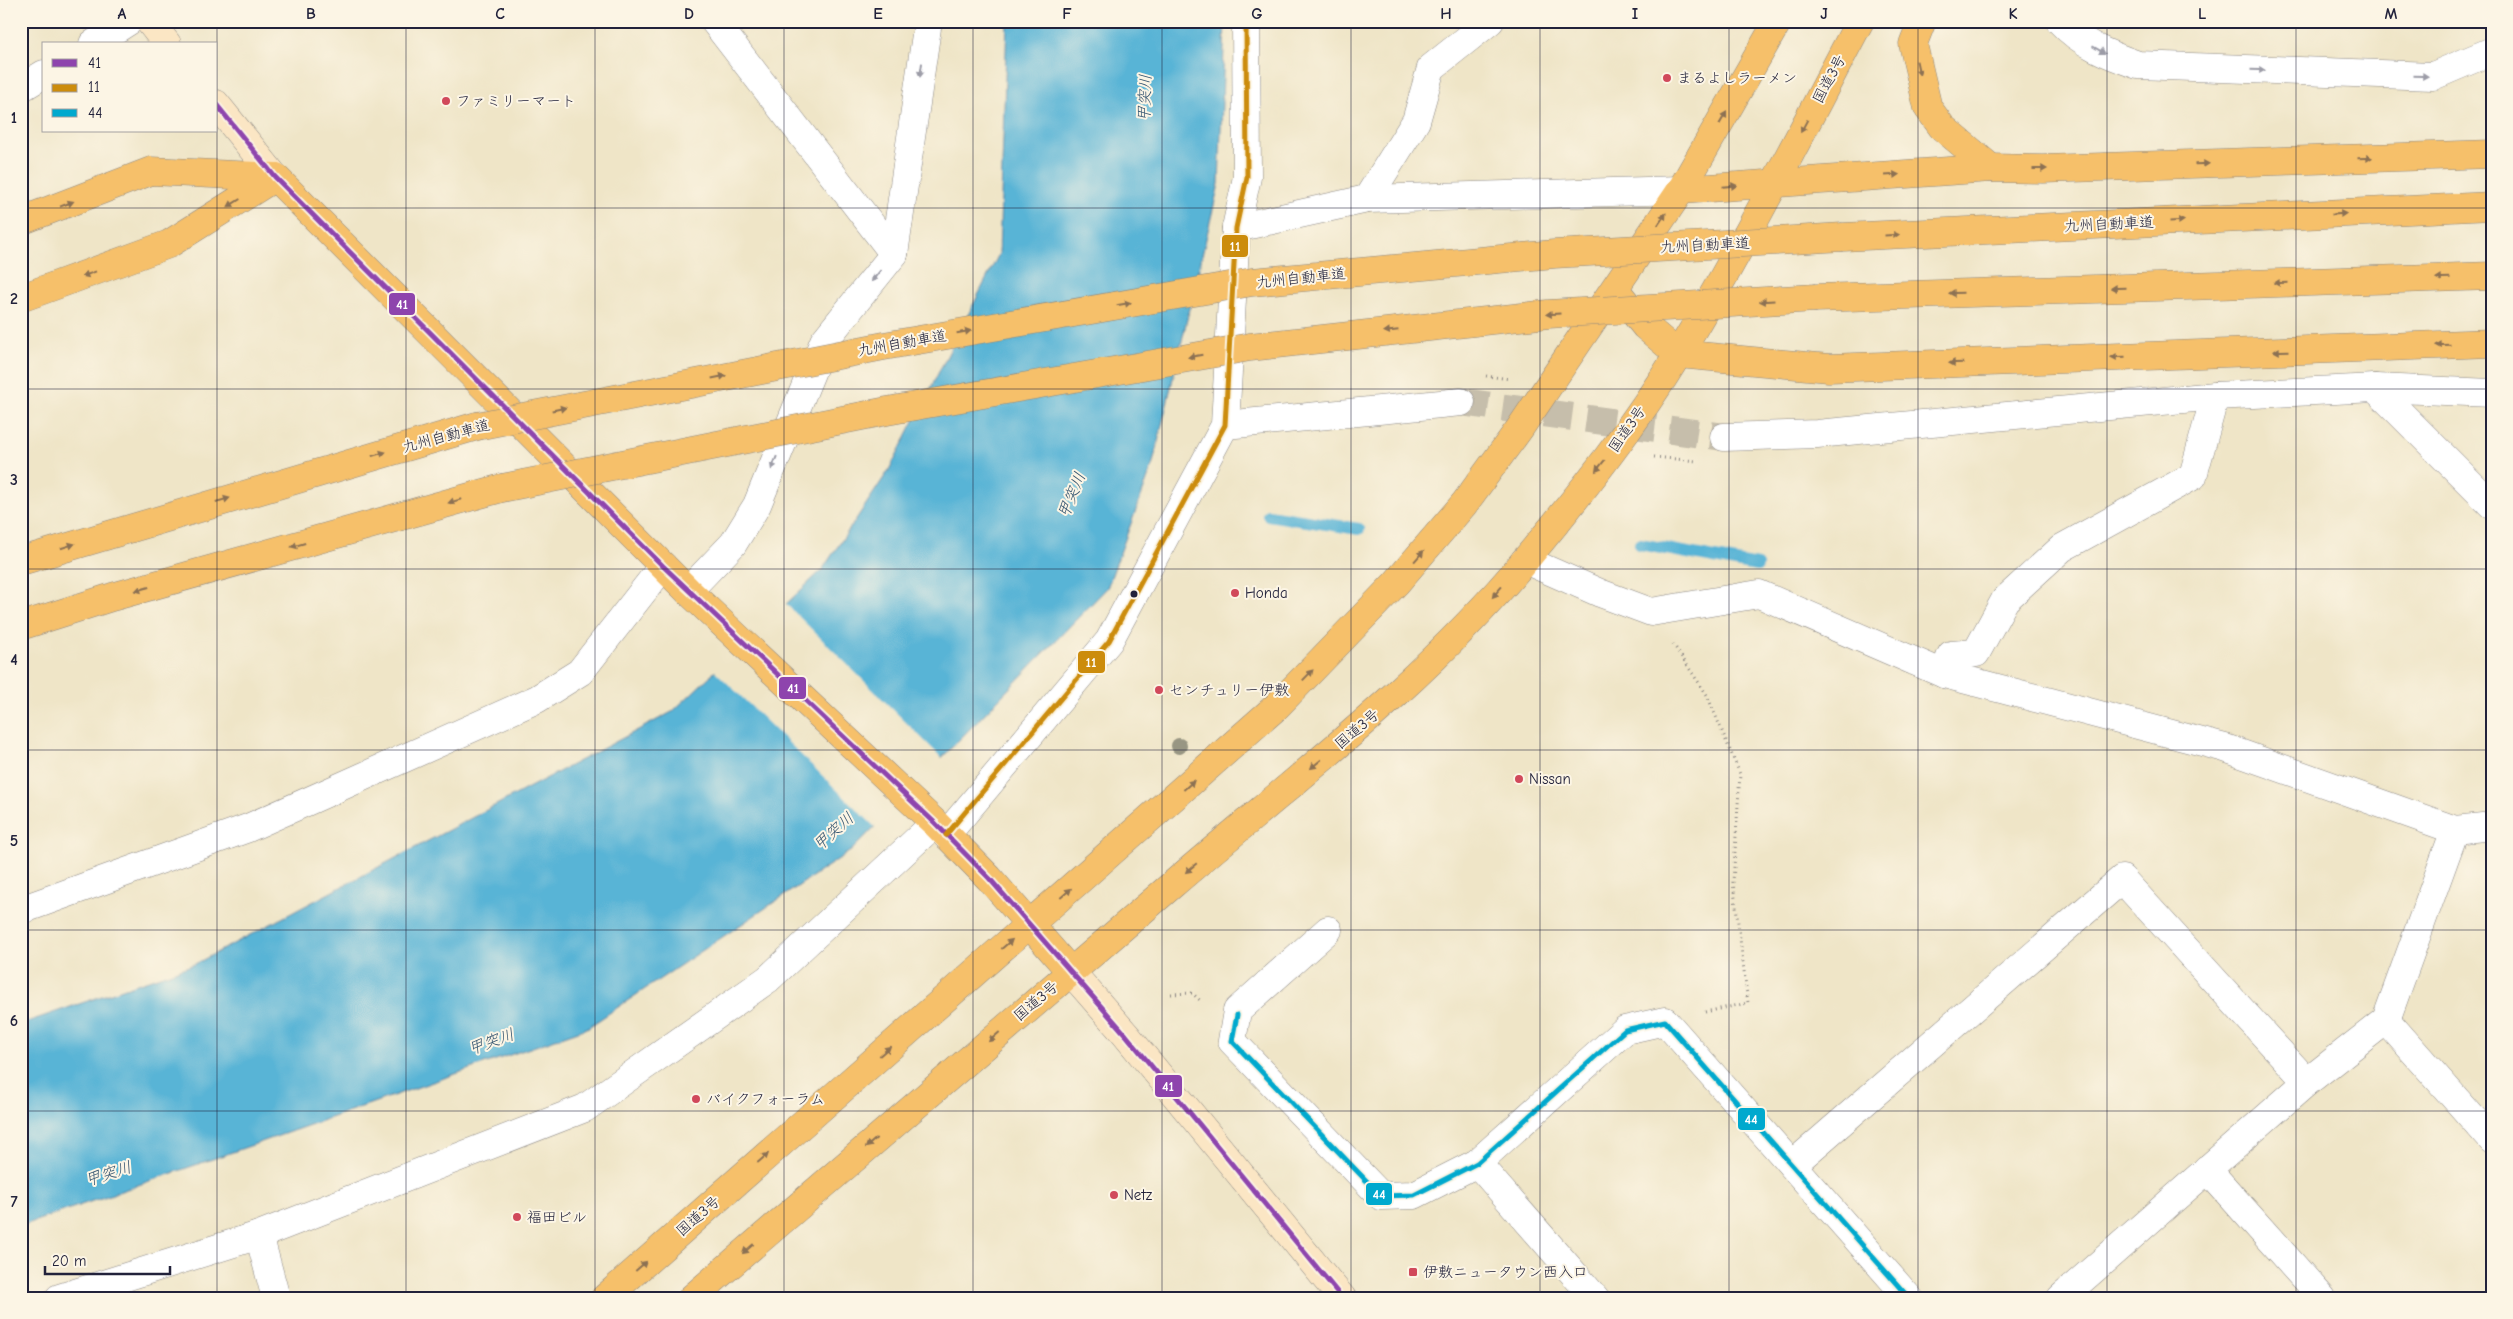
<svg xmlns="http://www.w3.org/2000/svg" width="2513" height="1319" viewBox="0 0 2513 1319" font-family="'Comic Neue','Klee One',sans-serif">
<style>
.water{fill:#58b4d6;stroke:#3d6b88}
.pier{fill:#efe5c7}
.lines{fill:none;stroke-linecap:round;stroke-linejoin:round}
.stream{stroke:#58b4d6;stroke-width:12}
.street-tunnel{stroke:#c6beab;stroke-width:28;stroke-dasharray:28 14;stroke-linecap:butt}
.street-casing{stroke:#888481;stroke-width:29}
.secondary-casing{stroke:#888481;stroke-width:29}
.primary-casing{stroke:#888481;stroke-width:29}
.highway-casing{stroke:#888481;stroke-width:29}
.path{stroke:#888481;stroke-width:3;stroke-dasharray:1 4;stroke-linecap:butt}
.street{stroke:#fff;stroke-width:28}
.secondary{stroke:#fbe6c4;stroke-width:28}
.primary{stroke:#f6c06b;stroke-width:28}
.highway{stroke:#f6c06b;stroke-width:28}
.highway-bridge-casing{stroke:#888481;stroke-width:29;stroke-linecap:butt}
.highway-bridge{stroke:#f6c06b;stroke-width:28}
.bus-1-casing{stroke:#fcf5e5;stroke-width:9}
.bus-2-casing{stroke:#fcf5e5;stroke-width:9}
.bus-3-casing{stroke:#fcf5e5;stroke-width:9}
.bus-1{stroke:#8e44ad;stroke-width:5}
.bus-2{stroke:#cc8c0c;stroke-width:5}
.bus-3{stroke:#00a9ce;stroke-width:5}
.tree{fill:#989683}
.oneway{fill:#9c9ca7}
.oneway2{fill:#8c7153}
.grid{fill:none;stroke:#22223b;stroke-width:1;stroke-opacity:0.55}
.poi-dot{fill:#d1495b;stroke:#fcf5e5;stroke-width:2}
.bus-dot{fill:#22223b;stroke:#fcf5e5;stroke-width:2}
.labels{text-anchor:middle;stroke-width:4;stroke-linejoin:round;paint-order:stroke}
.poi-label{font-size:15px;fill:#22223b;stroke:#fcf5e5;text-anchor:start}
.street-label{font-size:15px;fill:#22223b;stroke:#fcf5e5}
.water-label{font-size:16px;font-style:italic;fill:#355571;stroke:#fcf5e5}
.line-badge{stroke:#fcf5e5;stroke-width:2}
.badge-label{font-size:14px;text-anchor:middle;font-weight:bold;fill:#fff}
.neatline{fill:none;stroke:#22223b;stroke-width:2}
.grid-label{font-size:16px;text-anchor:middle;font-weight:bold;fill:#22223b}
</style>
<rect width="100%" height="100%" fill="#fcf5e5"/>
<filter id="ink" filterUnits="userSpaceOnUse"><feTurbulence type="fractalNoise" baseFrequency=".02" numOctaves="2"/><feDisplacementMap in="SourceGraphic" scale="10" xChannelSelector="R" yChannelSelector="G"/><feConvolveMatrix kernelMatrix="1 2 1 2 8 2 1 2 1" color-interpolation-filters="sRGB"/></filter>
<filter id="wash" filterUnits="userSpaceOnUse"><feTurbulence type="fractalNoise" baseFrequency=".0096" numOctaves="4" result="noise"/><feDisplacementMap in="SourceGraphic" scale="20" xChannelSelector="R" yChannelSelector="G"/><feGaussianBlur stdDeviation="1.12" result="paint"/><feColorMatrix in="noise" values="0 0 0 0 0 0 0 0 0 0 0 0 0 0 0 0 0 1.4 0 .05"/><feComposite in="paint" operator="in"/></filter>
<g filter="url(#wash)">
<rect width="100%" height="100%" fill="#efe5c7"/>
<polygon class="water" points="1007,21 1225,21 1219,184 1152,467 1107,588 852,850 587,1028 21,1226 21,1024 195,964 672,712 822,570 889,470 999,254"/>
<polygon class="pier" points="784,602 944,760 876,828 713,669"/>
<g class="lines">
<g class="stream">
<polyline points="1268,515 1359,529"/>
<polyline points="1640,544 1757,566"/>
</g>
</g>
</g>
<g filter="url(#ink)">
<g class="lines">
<polyline class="street-tunnel" points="1461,402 1724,437"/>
<g class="street-casing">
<g id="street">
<polyline points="714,21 894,254"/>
<path d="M2060,21C2081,44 2109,55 2138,65L2433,76L2492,51"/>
<polyline points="93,44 129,21"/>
<polyline points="21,88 44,74"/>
<polyline points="1367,199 1681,190"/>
<polyline points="1236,228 1367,199 1416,121 1431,68 1490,21"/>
<polyline points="2375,388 2492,505"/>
<polyline points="1225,425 1461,402"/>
<polyline points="1724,437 1817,434 2215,396"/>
<polyline points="1525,560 1600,593 1651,612 1759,594 1944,674 2225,748 2455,830 2492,826"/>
<polyline points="688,591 733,544 757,505 824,341 894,254 928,21"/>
<polyline points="1944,674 1951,655 1976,653 2005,600 2062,548 2193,476 2215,396 2375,388 2492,393"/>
<polyline points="946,835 1109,641 1225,425 1236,228 1247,177 1246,21"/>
<polyline points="21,910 248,828 537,699 580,672 663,566"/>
<polyline points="1328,930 1237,1011 1232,1041 1381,1196 1414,1195 1477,1163 1625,1030 1665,1021 1909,1298"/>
<polyline points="2386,1020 2492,1140"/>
<polyline points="1477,1163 1595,1298"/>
<polyline points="1792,1165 2122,879 2307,1082"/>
<polyline points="2207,1169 2322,1298"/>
<polyline points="259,1235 276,1298"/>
<polyline points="59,1298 259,1235 585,1108 768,979 935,823"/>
<polyline points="2061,1298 2307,1082 2386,1020 2455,830"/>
</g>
</g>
<g class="secondary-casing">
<g id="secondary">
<polyline points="149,21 167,44"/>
<polyline points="216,104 275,177"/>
<polyline points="1071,972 1126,1035 1342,1298"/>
</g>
</g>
<g class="primary-casing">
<polyline id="primary" points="275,177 688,591 935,823 989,878 1071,972"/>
</g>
<g class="highway-casing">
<g id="highway">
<polyline points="1922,21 1913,44 1928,108 1942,127 1991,168"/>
<polyline points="1681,190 1991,168 2043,169 2492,154"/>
<polyline points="21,221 151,171 275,177"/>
<polyline points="1843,237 2492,206"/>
<polyline points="1618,293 1645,326 1678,354 1829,368 2492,343"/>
<polyline points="21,298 169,244 275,177"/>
<polyline points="1816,298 2492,276"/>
<polyline points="21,561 477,426"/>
<polyline points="21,626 112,597 502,488"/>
<polyline points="605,1298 1276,707 1396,583 1464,504 1520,428 1681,190 1778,21"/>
<path d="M692,1298C851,1160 1011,1022 1172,885C1294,780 1424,683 1527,558C1581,493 1635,425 1679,353C1744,246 1801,132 1860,21"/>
</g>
</g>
<g class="path">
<polyline points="1486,376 1510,379"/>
<polyline points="1654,457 1697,461"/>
<polyline points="1673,644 1707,695 1740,774 1733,882 1748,1003 1705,1012"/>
<polyline points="1171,994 1192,993 1202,1002"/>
</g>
<use href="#street" class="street"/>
<use href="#secondary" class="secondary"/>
<use href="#primary" class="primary"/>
<use href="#highway" class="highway"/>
<g class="highway-bridge-casing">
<g id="highway-bridge">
<polyline points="477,426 884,346 1252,282 1554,254 1843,237"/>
<polyline points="502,488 887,411 1250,347 1548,314 1816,298"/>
</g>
</g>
<use href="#highway-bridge" class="highway-bridge"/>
<g class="bus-1-casing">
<polyline id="bus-1" points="216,104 275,177 663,566 935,823 989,878 1126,1035 1342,1298"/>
</g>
<g class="bus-2-casing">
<polyline id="bus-2" points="946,835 1109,641 1225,425 1236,228 1247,177 1246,21"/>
</g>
<g class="bus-3-casing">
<polyline id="bus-3" points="1237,1015 1232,1041 1381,1196 1414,1195 1477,1163 1625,1030 1665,1021 1909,1298"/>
</g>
<use href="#bus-1" class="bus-1"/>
<use href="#bus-2" class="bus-2"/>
<use href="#bus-3" class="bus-3"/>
</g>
<circle class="tree" cx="1179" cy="746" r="8"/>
<defs><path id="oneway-solid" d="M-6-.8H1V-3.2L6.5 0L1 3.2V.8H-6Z" transform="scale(1.25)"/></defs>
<g class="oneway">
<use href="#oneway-solid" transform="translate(2099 50) rotate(30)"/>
<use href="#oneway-solid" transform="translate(921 70) rotate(98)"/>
<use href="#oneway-solid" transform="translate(2258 70) rotate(2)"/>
<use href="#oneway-solid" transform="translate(2421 76) rotate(2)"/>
<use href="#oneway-solid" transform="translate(876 276) rotate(129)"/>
<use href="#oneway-solid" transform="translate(774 463) rotate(112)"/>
</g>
<g class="oneway2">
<use href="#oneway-solid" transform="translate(1918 68) rotate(78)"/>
<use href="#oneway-solid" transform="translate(1723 118) rotate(-60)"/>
<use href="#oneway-solid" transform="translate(1804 126) rotate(118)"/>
<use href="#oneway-solid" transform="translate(2365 158) rotate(-2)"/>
<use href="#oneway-solid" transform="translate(2202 164) rotate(-2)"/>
<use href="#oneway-solid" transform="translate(2040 169)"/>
<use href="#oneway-solid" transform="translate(1892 175) rotate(-4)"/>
<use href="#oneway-solid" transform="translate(1730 186) rotate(-5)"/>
<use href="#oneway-solid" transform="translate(234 203) rotate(148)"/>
<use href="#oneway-solid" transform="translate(67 204) rotate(-21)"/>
<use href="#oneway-solid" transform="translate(2339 214) rotate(-3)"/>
<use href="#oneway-solid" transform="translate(1662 219) rotate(-56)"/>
<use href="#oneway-solid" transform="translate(2177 221) rotate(-3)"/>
<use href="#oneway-solid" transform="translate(1892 235) rotate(-3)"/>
<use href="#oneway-solid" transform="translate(89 274) rotate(160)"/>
<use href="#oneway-solid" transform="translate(2443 278) rotate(178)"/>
<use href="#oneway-solid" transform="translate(2281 283) rotate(178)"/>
<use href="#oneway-solid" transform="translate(2118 288) rotate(178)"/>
<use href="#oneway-solid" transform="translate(1956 293) rotate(178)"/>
<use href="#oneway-solid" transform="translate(1767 301) rotate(177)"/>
<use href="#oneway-solid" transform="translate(1124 304) rotate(-10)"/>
<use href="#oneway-solid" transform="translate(1553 314) rotate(176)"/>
<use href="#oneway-solid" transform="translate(1391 331) rotate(174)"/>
<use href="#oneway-solid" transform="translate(964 332) rotate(-10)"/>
<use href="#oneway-solid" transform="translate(2443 345) rotate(178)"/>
<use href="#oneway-solid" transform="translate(2281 351) rotate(178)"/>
<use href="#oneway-solid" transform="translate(1195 356) rotate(170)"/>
<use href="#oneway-solid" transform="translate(2118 357) rotate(178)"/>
<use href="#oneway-solid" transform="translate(1956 363) rotate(178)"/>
<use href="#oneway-solid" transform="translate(719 377) rotate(-11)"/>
<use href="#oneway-solid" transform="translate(559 409) rotate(-12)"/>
<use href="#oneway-solid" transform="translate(379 454) rotate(-16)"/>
<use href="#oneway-solid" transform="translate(1600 466) rotate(129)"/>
<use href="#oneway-solid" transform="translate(223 500) rotate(-16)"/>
<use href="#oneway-solid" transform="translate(455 501) rotate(164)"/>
<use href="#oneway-solid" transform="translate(298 545) rotate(164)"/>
<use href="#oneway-solid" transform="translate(68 546) rotate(-18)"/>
<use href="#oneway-solid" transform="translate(1419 556) rotate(-49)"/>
<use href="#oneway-solid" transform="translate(142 589) rotate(164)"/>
<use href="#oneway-solid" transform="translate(1497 592) rotate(131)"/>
<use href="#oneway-solid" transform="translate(1308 675) rotate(-46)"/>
<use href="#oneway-solid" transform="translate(1316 764) rotate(140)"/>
<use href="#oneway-solid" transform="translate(1189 785) rotate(-42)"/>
<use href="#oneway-solid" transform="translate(1191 868) rotate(140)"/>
<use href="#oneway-solid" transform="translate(1066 893) rotate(-41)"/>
<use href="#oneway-solid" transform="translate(1007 944) rotate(-41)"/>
<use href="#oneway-solid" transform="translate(994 1037) rotate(139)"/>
<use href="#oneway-solid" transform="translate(885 1051) rotate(-41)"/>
<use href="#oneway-solid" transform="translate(871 1143) rotate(139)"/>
<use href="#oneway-solid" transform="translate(763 1158) rotate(-41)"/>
<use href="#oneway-solid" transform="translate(748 1249) rotate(139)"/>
<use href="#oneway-solid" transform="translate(641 1266) rotate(-41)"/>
</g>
</g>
<path class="grid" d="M217,21V1298M406,21V1298M595,21V1298M784,21V1298M973,21V1298M1162,21V1298M1351,21V1298M1540,21V1298M1729,21V1298M1918,21V1298M2107,21V1298M2296,21V1298M21,208H2492M21,389H2492M21,569H2492M21,750H2492M21,930H2492M21,1111H2492"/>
<g class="poi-dot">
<circle cx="1667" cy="78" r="5"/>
<circle cx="446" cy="101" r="5"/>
<circle cx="1235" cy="593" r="5"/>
<circle cx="1159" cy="690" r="5"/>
<circle cx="1519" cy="779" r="5"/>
<circle cx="696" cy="1099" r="5"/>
<circle cx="1114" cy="1195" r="5"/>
<circle cx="517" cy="1217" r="5"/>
<rect x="1408" y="1267" width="10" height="10" rx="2.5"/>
</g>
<circle class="bus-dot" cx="1134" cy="594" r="4.5"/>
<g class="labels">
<g class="poi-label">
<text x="1677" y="83">まるよしラーメン</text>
<text x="456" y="106">ファミリーマート</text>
<text x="1245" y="598">Honda</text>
<text x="1169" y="695">センチュリー伊敷</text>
<text x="1529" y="784">Nissan</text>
<text x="706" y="1104">バイクフォーラム</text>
<text x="1124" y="1200">Netz</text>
<text x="527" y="1222">福田ビル</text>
<text x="1423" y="1277">伊敷ニュータウン西入口</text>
</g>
<g class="street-label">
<text transform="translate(1829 79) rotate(-62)" y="5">国道3号</text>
<text transform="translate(2109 224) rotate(-3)" y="5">九州自動車道</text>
<text transform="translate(1705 245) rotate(-3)" y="5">九州自動車道</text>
<text transform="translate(1301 278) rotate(-6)" y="5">九州自動車道</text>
<text transform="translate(902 343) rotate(-10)" y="5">九州自動車道</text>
<text transform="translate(1627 429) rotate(-55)" y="5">国道3号</text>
<text transform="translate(446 436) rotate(-15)" y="5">九州自動車道</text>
<text transform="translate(1357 729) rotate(-40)" y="5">国道3号</text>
<text transform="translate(1036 1001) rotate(-40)" y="5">国道3号</text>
<text transform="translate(698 1216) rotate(-41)" y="5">国道3号</text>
</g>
<g class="water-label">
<text transform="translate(1144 98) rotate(-88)" y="6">甲突川</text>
<text transform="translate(1071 495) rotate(-68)" y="6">甲突川</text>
<text transform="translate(833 831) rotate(-42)" y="6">甲突川</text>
<text transform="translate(491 1041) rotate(-20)" y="6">甲突川</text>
<text transform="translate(108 1173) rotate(-18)" y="6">甲突川</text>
</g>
</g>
<g class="line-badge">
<rect x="1221" y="234" width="28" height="24" rx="5" fill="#cc8c0c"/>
<rect x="388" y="292" width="28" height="24" rx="5" fill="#8e44ad"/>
<rect x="1077" y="650" width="29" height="24" rx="5" fill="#cc8c0c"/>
<rect x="778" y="676" width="29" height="24" rx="5" fill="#8e44ad"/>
<rect x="1154" y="1074" width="29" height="24" rx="5" fill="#8e44ad"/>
<rect x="1737" y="1107" width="29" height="24" rx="5" fill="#00a9ce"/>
<rect x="1365" y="1182" width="28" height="24" rx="5" fill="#00a9ce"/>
</g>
<g class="badge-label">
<text x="1235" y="251">11</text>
<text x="402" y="309">41</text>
<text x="1091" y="667">11</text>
<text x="793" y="693">41</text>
<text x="1168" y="1091">41</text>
<text x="1751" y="1124">44</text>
<text x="1379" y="1199">44</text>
</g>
<rect width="2513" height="1319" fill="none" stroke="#fcf5e5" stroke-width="55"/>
<rect x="42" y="42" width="175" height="90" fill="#fcf5e5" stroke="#a5a1a1"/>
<rect x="52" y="59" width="25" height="8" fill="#8e44ad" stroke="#a5a1a1"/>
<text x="88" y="68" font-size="15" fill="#22223b">41</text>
<rect x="52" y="84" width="25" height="8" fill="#cc8c0c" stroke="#a5a1a1"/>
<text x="88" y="92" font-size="15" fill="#22223b">11</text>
<rect x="52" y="109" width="25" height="8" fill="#00a9ce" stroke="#a5a1a1"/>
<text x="88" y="118" font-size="15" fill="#22223b">44</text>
<path d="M45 1266v8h125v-8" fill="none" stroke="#22223b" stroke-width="2.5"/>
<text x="52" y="1266" font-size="15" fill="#22223b" stroke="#fcf5e5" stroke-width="4" paint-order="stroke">20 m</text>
<rect x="28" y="28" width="2458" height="1264" class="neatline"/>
<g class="grid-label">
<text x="122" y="19">A</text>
<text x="311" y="19">B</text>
<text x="500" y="19">C</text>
<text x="689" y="19">D</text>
<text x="878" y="19">E</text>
<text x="1067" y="19">F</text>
<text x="1257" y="19">G</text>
<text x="1446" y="19">H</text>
<text x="1635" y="19">I</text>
<text x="1824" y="19">J</text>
<text x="2013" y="19">K</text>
<text x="2202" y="19">L</text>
<text x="2391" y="19">M</text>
<text x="14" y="123">1</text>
<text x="14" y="304">2</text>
<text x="14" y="485">3</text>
<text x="14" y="665">4</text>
<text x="14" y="846">5</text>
<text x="14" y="1026">6</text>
<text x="14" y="1207">7</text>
</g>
</svg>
